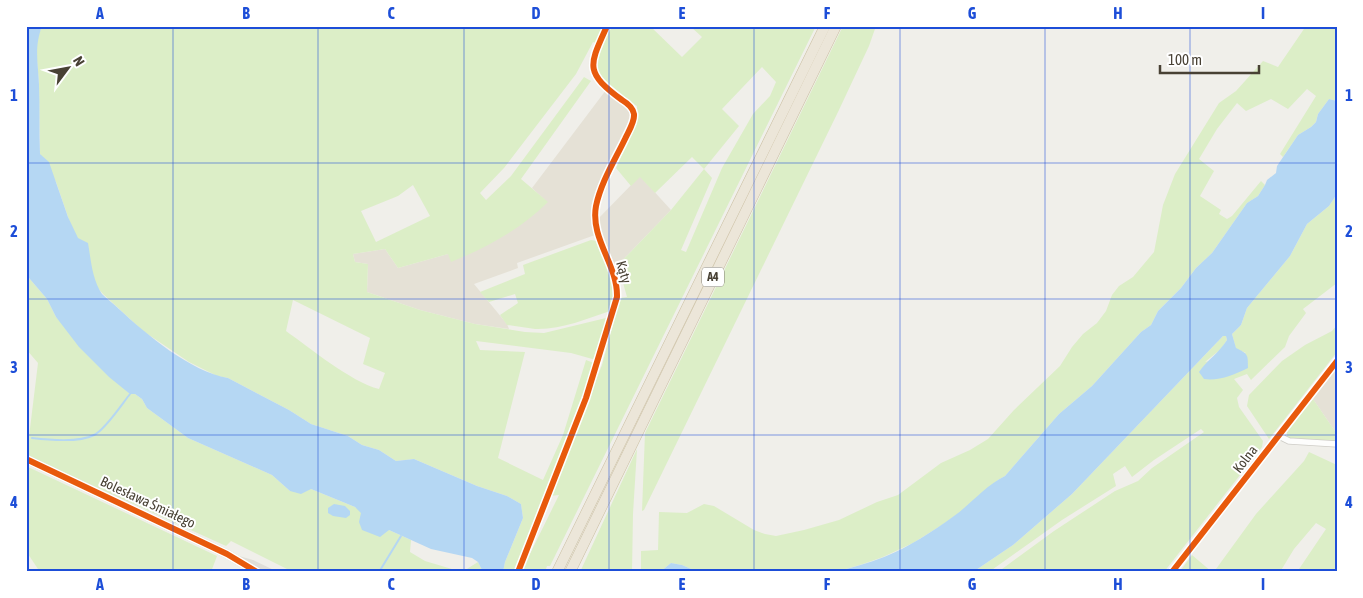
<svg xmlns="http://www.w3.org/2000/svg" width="1363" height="598" viewBox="0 0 1363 598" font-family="'Asap Condensed',sans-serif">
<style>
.residential{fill:#e5e1d6}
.green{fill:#dceec7;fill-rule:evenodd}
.parking{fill:#e0ded8}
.water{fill:#b5d7f3}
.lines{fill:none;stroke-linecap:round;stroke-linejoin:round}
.stream{stroke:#b5d7f3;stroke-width:2}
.street-casing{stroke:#cfcdc7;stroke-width:7}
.secondary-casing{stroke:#d0cdc0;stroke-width:9}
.highway-casing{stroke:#cbbfa2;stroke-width:11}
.street{stroke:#fdfdfc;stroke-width:5.5}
.secondary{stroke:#f7f5ee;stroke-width:8}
.highway{stroke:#ece6d9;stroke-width:10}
.cycleway-casing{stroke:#fff;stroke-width:9}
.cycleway{stroke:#e8590c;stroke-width:6}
.grid{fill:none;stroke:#1d4ed8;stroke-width:1;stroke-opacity:0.55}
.labels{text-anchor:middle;stroke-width:4;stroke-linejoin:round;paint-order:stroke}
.shield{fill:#fff;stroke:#7f7a71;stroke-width:1}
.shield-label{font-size:12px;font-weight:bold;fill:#484134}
.street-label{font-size:14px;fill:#484134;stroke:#fff}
.neatline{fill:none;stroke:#1d4ed8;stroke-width:2}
.grid-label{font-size:16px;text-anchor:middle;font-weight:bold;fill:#1d4ed8}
</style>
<rect width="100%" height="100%" fill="#f0efea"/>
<g class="residential">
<polygon points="606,90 628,107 632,114 628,127 593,208 593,221 595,235 517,263 518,268 474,284 507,324 509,329 475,324 420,310 367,292 368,264 355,262 353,254 385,249 398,268 448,254 547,202 532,188"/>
<polygon points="640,176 671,210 614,269 600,236 596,221"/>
<polygon points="1337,368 1337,434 1313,399"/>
</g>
<g class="green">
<path d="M42,26H603L596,43L593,42L576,74L504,168L480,193L486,200L511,176L584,77L591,81L521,179L548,202C521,229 486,248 451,262L448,254L398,268L385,249L353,254L355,262L368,264L367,292L420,310L475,324L525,332L544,333L606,318L608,322L596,360L571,353L476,341L480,350L525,352L498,458L543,480L563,435L586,360L594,363L582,402L546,489L515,572H503L505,562L523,518L521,504L507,496L477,486L414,459L396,461L379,450L362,445L348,436L311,424L289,410L228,378L217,376L189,362L143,331L103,294L89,278L56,182L40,154L39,83L36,49L37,39ZM413,185L430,216L376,242L361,211L398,196ZM293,300L370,338L363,364L385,373L379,389C351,382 310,348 286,331Z"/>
<path d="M610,26H650L682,57L702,37L690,26H816L550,566H547L545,572H524L522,570L559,495L550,496L602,365L620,298L627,297L618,265L671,210L704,169L692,157L655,193L640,177L631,186L616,168L637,120V106C625,98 600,85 596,70C593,57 605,38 610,26ZM762,67L776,82L770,96L753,114L722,168L686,252L681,250L712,178L704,169L739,126L722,109Z"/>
<polygon points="843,26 876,26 869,46 838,112 644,510 642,511 645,433"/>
<polygon points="1306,26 1337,26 1337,101 1329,99 1318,114 1316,122 1311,127 1298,135 1283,157 1280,154 1316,96 1307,89 1288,109 1271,99 1246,111 1237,103 1217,129 1199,159 1214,171 1200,196 1221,210 1219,214 1227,219 1232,216 1261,181 1265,185 1258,196 1247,203 1212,253 1196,268 1181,288 1158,311 1151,325 1141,332 1092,386 1059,414 1005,476 998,480 962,511 942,525 913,543 883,557 863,564 836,572 698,572 682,565 671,563 660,572 641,572 641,551 658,550 659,512 687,513 704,504 714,506 754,530 765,534 776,536 804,530 839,520 877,502 898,495 941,463 970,450 988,439 1014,410 1060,366 1072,347 1083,334 1097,323 1106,311 1112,295 1119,286 1133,277 1154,252 1163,205 1175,174 1219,103 1236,91 1263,61 1278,67"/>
<polygon points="1337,194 1337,283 1303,309 1306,313 1289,336 1285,347 1251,380 1247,374 1234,379 1243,390 1237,398 1239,407 1263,441 1262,447 1164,572 998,572 1054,531 1115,491 1138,481 1152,468 1204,432 1201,429 1154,460 1132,477 1125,466 1113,474 1116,486 1062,520 989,572 973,572 1013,545 1072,494 1223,336 1226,336 1227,340 1221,349 1205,362 1246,353 1236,349 1232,334 1241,325 1247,308 1290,256 1307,224 1329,206"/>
<path d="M591,240L597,241L614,282V296L610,311C586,319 561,330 535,329C526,328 516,326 507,325L500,315L518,303L515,294L489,302L480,292L525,274L523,265Z"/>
<polygon points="26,271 29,278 47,299 56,317 130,394 135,394 142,399 147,408 188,438 272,475 290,491 311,489 355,507 389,530 411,540 410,552 425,561 462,572 478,562 483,572 293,572 231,541 226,546 32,458 27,453 38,363 26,349"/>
<polygon points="1337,325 1337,352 1269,439 1247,406 1249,395 1282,361 1305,345 1332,331"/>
<polygon points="1313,399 1337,434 1337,441 1289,438 1287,436 1287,432"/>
<polygon points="637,449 633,514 632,572 580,572"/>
<polygon points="1309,452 1337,465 1337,567 1333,572 1297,572 1326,529 1316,523 1294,549 1280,572 1219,572 1216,569 1256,514 1304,461"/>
<polygon points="26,466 217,556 211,572 40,572 26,551"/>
<polygon points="1192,555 1212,572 1182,572 1181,570"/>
</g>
<polygon class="parking" points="239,556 253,560 278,572 263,572"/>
<g class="water">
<path d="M26,26H42C34,48 38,62 39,84C40,107 39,131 40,154L49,162L68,217L78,238L88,243C91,260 92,279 102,294C107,299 114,304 119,309C146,334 191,372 228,378L289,410L311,424L348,436L362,445L379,450L396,461L414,459L477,486L507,496L521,504L523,518L505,562L503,572H483L478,562L472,558L431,549L389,530L380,537L362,530L359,522L361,513L355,507L311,489L301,494L290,491L272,475L188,438L147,408L142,399L135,394H130L109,377L79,347L56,317L47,299L29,278L26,271Z"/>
<path d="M1329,99L1337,101V194L1329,206L1307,224L1290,256L1247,308L1241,325L1232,334L1236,348C1248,354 1248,354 1248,368C1234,375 1219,381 1204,379L1199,372C1207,360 1219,353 1227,340L1226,336H1223L1072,494L1013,545L973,572H836C852,567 869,563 884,557C909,547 932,532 954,516C971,504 986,485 1005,476L1059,414L1092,386L1141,332L1151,325L1158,311L1181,288L1196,268L1212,253L1247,203L1258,196L1265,185L1267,180L1276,173L1277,166L1298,135L1311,127L1316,122L1318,114Z"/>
<polygon points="334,504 345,506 350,511 350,515 346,518 333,516 328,513 328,508"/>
<polygon points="671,563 682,565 698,572 660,572"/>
</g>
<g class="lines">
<g class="stream">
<path d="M32,438C49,440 79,443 94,435C105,430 122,404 130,394"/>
<polyline points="379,572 401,536"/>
</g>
<g class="street-casing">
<g id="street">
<polyline points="1279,436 1289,441 1337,444"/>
<path d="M518,572L586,398L617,297C618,265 590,239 596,206C601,182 615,160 625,139C628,132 635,122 634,114C633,107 627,103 622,100C584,72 589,66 607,26"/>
<polyline points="1172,572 1337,361"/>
</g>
</g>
<g class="secondary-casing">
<polyline id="secondary" points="26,459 227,554 257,572"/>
</g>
<g class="highway-casing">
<g id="highway">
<polyline points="557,572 825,26"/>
<polyline points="570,572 836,26"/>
</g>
</g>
<use href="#street" class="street"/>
<use href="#secondary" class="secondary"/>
<use href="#highway" class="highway"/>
<g class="cycleway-casing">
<g id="cycleway">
<polyline points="26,459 227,554 257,572"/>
<path d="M518,572L586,398L617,297C618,265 590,239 596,206C601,182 615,160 625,139C628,132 635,122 634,114C633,107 627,103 622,100C584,72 589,66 607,26"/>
<polyline points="1172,572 1337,361"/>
</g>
</g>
<use href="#cycleway" class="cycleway"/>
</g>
<path class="grid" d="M173,26V572M318,26V572M464,26V572M609,26V572M754,26V572M900,26V572M1045,26V572M1190,26V572M26,163H1337M26,299H1337M26,435H1337"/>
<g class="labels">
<rect class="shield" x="702" y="267.5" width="22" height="19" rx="4"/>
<g class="shield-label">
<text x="713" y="281">A4</text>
</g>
<g class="street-label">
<text transform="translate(624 272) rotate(74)" y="5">Kąty</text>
<text transform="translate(1245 459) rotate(-52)" y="5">Kolna</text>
<text transform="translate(148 502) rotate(25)" y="5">Bolesława Śmiałego</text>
</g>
</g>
<rect width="1363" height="598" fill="none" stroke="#ffffff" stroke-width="55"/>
<g transform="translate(68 68) rotate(58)" stroke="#ffffff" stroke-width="4" paint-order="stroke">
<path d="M0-4L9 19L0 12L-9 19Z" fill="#484134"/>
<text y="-8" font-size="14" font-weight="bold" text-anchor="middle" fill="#484134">N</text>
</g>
<path d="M1160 65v8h99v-8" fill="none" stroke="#484134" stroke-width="2.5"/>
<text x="1168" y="65" font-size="15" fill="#484134" stroke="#ffffff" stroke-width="4" paint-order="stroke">100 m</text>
<rect x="28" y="28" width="1308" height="542" class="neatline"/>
<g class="grid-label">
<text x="100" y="19">A</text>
<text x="246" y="19">B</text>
<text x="391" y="19">C</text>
<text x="536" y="19">D</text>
<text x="682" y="19">E</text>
<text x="827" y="19">F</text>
<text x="972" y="19">G</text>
<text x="1118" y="19">H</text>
<text x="1263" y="19">I</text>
<text x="14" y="101">1</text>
<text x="1349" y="101">1</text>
<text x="14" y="237">2</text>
<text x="1349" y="237">2</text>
<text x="14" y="373">3</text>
<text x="1349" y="373">3</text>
<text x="14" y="508">4</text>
<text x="1349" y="508">4</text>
<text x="100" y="590">A</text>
<text x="246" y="590">B</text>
<text x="391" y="590">C</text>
<text x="536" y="590">D</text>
<text x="682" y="590">E</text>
<text x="827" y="590">F</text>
<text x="972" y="590">G</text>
<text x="1118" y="590">H</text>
<text x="1263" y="590">I</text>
</g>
</svg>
